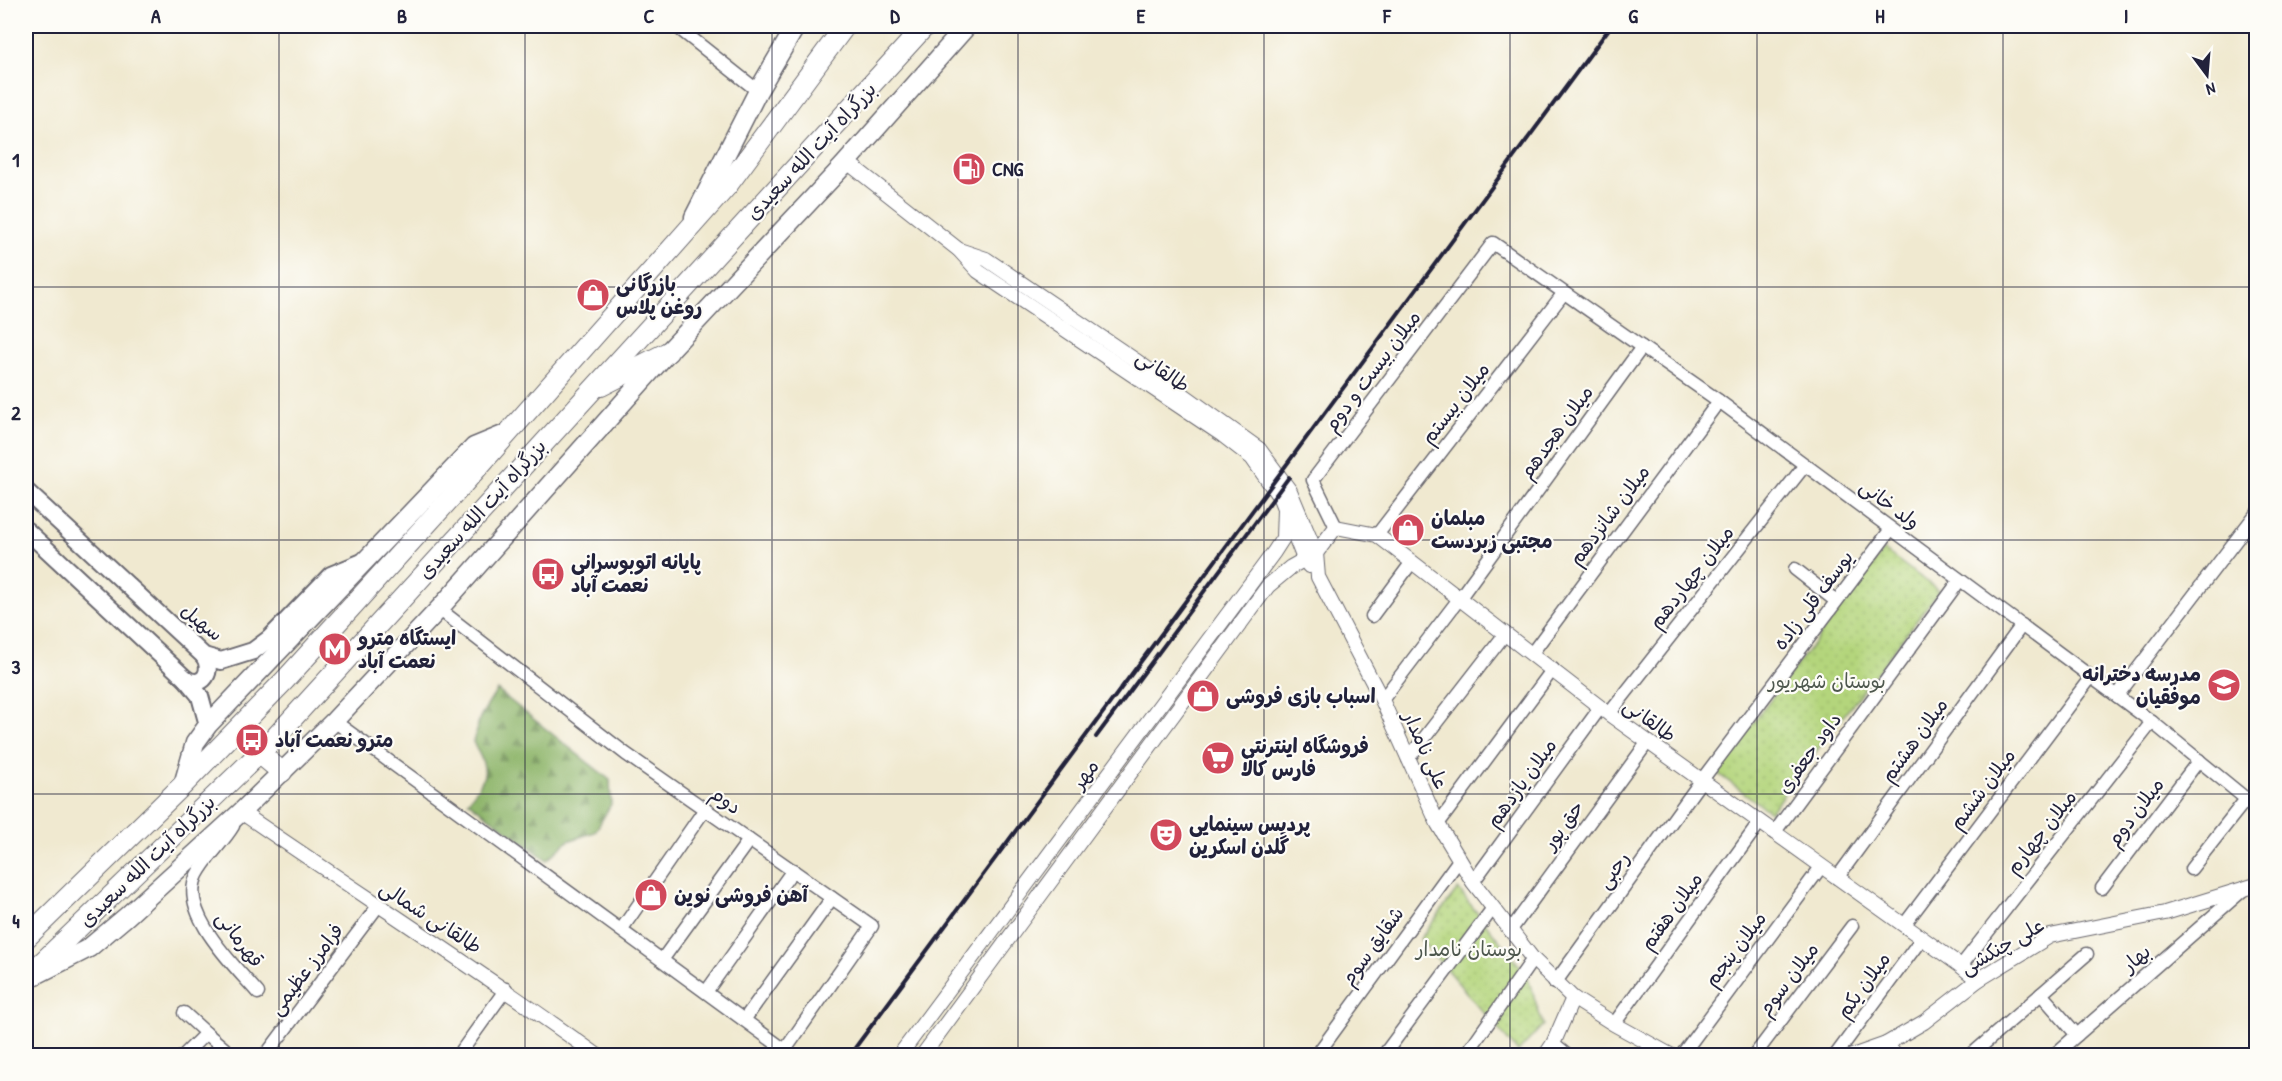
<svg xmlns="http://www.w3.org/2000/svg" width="2282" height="1081" viewBox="0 0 2282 1081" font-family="'Patrick Hand','Playpen Sans Arabic',sans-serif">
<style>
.green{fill:url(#green-dots);stroke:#6b7c5c;stroke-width:1.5}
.forest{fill:url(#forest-firs);stroke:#586c54;stroke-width:1.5}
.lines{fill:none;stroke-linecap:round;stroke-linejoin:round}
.minor-casing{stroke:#6a686f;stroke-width:15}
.tertiary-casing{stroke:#6a686f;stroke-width:16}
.secondary-casing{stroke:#6a686f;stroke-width:20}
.primary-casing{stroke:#6a686f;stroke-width:21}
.trunk-casing{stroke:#6a686f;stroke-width:22}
.minor{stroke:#fff;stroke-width:12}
.tertiary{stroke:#fff;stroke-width:14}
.secondary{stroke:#fff;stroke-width:16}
.primary{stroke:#fff;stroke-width:18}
.trunk{stroke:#fff;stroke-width:20}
.rail{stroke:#22223b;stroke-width:4}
.grid{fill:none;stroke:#22223b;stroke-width:1.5;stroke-opacity:0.55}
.labels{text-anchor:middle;stroke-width:4.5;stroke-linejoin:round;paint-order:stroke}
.street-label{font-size:20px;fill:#22223b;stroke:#fdfcf7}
.poi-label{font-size:20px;font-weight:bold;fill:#22223b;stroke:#fdfcf7;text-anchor:start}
.park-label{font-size:20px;fill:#4e584e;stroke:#fdfcf7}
.neatline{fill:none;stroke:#22223b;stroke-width:2}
.grid-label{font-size:20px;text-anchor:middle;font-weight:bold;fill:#22223b}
</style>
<defs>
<pattern id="green-dots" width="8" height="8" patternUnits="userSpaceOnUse" patternTransform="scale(1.5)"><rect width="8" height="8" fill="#b4d57c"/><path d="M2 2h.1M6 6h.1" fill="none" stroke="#9ab76c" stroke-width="1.8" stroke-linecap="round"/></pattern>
<pattern id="forest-firs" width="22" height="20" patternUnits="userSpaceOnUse" patternTransform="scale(1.5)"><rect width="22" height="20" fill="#8fb66c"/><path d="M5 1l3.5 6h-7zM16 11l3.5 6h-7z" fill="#74945a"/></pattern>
</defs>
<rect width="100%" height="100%" fill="#fdfcf7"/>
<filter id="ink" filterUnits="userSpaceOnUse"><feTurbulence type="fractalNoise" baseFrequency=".0167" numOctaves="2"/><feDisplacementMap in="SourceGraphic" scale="12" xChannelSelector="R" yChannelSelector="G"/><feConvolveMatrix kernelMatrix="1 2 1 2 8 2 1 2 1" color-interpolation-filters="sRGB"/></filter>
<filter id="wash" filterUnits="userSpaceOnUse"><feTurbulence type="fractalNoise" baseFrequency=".008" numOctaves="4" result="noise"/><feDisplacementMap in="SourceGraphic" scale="24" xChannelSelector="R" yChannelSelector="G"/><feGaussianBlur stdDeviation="1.35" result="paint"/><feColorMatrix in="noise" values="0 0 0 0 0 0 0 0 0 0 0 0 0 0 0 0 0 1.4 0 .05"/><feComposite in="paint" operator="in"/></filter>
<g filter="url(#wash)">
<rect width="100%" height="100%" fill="#f0e9d0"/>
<g class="green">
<polygon points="1884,550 1939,591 1770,812 1716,772"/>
<polygon points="1458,889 1527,975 1543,1025 1518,1052 1420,939"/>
</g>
<path class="forest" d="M497,690L610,780L611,804L595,832L568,841L547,860L468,801C489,774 489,772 473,742L480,717Z"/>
</g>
<g filter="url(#ink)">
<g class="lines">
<g class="minor-casing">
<g id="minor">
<polyline points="676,26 758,91"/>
<polyline points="1336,527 1313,480 1493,243 1719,401 2152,722 2256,807"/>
<polyline points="1377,535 1563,294"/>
<polyline points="1795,569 1836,601"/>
<polyline points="1372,616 1412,562"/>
<polyline points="1532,653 1719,401"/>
<polyline points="2117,696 2256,514"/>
<polyline points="1382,700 1459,599 1642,347"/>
<polyline points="1609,714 1805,465"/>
<polyline points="334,721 785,1050 872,926 626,754 439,609"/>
<polyline points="1408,759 1505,634"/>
<polyline points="1438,824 1553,669"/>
<path d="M233,826C223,843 206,857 197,875C178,913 236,967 258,993"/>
<polyline points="1774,833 1960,580"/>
<polyline points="2191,869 2247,798"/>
<polyline points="1837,878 2022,625"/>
<polyline points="1473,882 1600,708"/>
<polyline points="2102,888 2199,760"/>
<polyline points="1904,925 2091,677"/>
<polyline points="621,930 705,809"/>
<polyline points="1510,931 1647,743"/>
<polyline points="662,960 749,840"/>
<polyline points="1961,966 2152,722"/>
<polyline points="1555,983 1701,781 1891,529"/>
<polyline points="706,992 793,870"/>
<polyline points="2041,994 2077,1035"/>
<polyline points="744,1020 832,898"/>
<polyline points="1614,1024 1760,822"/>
<polyline points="206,1033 233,1056"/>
<polyline points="1553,1044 1568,1056"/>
<polyline points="183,1056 206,1033 184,1013"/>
<polyline points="265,1056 378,906"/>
<polyline points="458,1056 506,989"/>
<polyline points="1316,1056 1459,860"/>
<polyline points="1383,1056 1493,908"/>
<polyline points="1465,1056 1533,959"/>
<polyline points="1681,1056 1821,867"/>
<polyline points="1754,1056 1852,926"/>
<polyline points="1835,1056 1922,938"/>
<polyline points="1970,1056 2087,954"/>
<polyline points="2053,1056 2244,889"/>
</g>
</g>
<g class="tertiary-casing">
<g id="tertiary">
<polyline points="846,161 959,250 978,271 1221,434 1252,458 1280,498 1304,559 1309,566"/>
<polyline points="959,250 986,259 1135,360 1259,449 1290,491 1316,553 1318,577 1382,700 1438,824 1473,882 1533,959 1573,998 1614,1024 1672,1056"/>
<path d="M241,812C360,894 481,971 598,1056"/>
<polyline points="1886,1044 1896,1056"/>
<polyline points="899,1056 1274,552 1283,538 1284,509"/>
<polyline points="922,1056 1268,586 1291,567 1316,553 1336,527 1377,535 1609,714 1961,966 1978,980"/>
<polyline points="1545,1056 1553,1044 1573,998"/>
<polyline points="1852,1056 1886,1044 1924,1022 1978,980 2050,936 2165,913 2256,885"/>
</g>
</g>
<g class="secondary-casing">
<g id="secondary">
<polyline points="26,491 204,656 221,661 253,651 269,639 331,575 365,561"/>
<polyline points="26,530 186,679 200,696 208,725"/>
<path d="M186,679C203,689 214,671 204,656"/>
</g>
</g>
<g class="primary-casing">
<g id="primary">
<polyline points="694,217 758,91 796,26"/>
<polyline points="183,785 195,743 208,725 474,447 508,433"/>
<polyline points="30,978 89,948 127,916 241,812 334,721 439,609 668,352 843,166 967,26"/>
</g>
</g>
<g class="trunk-casing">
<g id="trunk">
<polyline points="601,386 668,352"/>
<polyline points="259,753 282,772"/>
<polyline points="26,938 183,785 285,680 456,492 727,186 845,26"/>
<polyline points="26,978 270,743 925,26"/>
</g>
</g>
<use href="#minor" class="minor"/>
<use href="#tertiary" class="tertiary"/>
<use href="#secondary" class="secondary"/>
<use href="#primary" class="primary"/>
<use href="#trunk" class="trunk"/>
<g class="rail">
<polyline points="1096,737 1289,477"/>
<polyline points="849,1056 1611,26"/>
</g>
</g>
</g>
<path class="grid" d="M279,26V1056M525,26V1056M772,26V1056M1018,26V1056M1264,26V1056M1510,26V1056M1757,26V1056M2003,26V1056M26,287H2256M26,540H2256M26,794H2256"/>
<defs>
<g id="fuel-disc" transform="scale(1.725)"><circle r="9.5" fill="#d1495b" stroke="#fdfcf7"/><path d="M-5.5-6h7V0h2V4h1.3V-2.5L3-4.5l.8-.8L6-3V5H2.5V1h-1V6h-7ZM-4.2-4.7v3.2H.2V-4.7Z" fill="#fff"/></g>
<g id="shop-disc" transform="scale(1.725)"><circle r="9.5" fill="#d1495b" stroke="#fdfcf7"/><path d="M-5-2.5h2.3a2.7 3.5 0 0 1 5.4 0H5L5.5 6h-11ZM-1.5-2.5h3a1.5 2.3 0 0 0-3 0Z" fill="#fff"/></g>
<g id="bus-disc" transform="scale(1.725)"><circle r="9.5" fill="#d1495b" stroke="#fdfcf7"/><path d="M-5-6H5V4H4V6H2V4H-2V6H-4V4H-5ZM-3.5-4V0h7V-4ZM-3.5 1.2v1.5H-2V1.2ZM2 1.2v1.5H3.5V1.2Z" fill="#fff"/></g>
<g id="metro-disc" transform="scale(1.725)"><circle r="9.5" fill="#d1495b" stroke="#fdfcf7"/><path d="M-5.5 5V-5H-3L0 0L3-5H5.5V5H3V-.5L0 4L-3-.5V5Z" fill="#fff"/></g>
<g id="school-disc" transform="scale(1.725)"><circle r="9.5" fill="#d1495b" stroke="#fdfcf7"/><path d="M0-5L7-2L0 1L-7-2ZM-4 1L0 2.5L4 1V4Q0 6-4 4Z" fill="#fff"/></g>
<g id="supermarket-disc" transform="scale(1.725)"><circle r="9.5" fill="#d1495b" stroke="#fdfcf7"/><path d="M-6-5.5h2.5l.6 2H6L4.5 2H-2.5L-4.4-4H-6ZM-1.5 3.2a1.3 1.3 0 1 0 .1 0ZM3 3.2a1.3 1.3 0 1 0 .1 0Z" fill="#fff"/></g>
<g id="theatre-disc" transform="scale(1.725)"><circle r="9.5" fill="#d1495b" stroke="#fdfcf7"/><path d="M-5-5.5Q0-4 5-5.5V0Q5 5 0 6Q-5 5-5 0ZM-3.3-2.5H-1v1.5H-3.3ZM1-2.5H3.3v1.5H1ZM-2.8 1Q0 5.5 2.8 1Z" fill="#fff"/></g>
</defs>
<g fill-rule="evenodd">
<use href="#fuel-disc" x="969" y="169"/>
<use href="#shop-disc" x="593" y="295"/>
<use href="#shop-disc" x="1408" y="530"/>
<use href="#bus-disc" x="548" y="574"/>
<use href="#metro-disc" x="335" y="649"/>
<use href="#school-disc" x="2224" y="685"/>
<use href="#shop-disc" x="1203" y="696"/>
<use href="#bus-disc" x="252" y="740"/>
<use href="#supermarket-disc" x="1218" y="758"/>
<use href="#theatre-disc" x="1166" y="835"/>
<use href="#shop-disc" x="651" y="895"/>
</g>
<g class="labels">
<g class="street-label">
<text transform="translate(811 151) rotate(-47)" y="7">بزرگراه آیت الله سعیدی</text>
<text transform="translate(1163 371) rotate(34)" y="7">طالقانی</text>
<text transform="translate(1372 371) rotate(-53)" y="7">میلان بیست و دوم</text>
<text transform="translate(1455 403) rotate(-52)" y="7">میلان بیستم</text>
<text transform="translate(1556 432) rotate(-54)" y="7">میلان هجدهم</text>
<text transform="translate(1890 504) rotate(37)" y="7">ولد خانی</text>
<text transform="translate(482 509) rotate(-48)" y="7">بزرگراه آیت الله سعیدی</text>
<text transform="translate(1609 515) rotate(-53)" y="7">میلان شانزدهم</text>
<text transform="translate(1691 577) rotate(-52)" y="7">میلان چهاردهم</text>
<text transform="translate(1813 600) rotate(-53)" y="7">یوسف قلی زاده</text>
<text transform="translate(202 622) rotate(38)" y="7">سهیل</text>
<text transform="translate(1650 720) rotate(36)" y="7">طالقانی</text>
<text transform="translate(1914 740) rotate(-54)" y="7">میلان هشتم</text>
<text transform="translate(1426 750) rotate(66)" y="7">علی نامدار</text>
<text transform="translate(1809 753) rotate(-54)" y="7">داود جعفری</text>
<text transform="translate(1085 774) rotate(-53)" y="7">مهر</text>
<text transform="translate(1521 783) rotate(-54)" y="7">میلان یازدهم</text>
<text transform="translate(1982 789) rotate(-53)" y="7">میلان ششم</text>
<text transform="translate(726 800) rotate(35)" y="7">دوم</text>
<text transform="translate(2135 812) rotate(-53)" y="7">میلان دوم</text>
<text transform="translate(1563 825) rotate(-54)" y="7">حق پور</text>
<text transform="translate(2041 832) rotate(-52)" y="7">میلان چهارم</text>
<text transform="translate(147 861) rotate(-44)" y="7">بزرگراه آیت الله سعیدی</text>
<text transform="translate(1613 870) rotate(-54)" y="7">رحبی</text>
<text transform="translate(1671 911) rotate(-54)" y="7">میلان هفتم</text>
<text transform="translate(431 917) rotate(33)" y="7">طالقانی شمالی</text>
<text transform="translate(240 939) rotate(53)" y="7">قهرمانی</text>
<text transform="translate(1372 946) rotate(-54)" y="7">شقایق سوم</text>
<text transform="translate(2002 946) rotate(-30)" y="7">علی چنکشی</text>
<text transform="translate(1735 949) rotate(-53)" y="7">میلان پنجم</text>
<text transform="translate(2136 958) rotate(-41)" y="7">بهار</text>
<text transform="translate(306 969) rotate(-53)" y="7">فرامرز عظیمی</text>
<text transform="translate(1788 979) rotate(-53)" y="7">میلان سوم</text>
<text transform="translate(1863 985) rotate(-54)" y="7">میلان یکم</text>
</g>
<g class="poi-label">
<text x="992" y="176">CNG</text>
<text x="616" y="291">بازرگانی<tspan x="616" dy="23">روغن پلاس</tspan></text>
<text x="1431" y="525">مبلمان<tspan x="1431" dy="23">مجتبی زبردست</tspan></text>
<text x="571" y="569">پایانه اتوبوسرانی<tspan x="571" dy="23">نعمت آباد</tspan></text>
<text x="358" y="645">ایستگاه مترو<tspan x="358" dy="23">نعمت آباد</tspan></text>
<text x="2201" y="681" text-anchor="end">مدرسه دخترانه<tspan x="2201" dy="23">موفقیان</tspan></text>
<text x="1226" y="703">اسباب بازی فروشی</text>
<text x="275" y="747">مترو نعمت آباد</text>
<text x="1241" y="753">فروشگاه اینترنتی<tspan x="1241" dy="23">فارس کالا</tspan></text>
<text x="1189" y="831">پردیس سینمایی<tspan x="1189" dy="23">گلدن اسکرین</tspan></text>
<text x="674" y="902">آهن فروشی نوین</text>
</g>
<g class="park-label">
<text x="1827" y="688">بوستان شهریور</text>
<text x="1469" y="956">بوستان نامدار</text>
</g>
</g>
<rect width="2282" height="1081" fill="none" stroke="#fdfcf7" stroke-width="66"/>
<g transform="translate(2207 75) rotate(164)" stroke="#fdfcf7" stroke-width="4.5" paint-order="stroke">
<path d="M0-4.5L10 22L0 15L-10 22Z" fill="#22223b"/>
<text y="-9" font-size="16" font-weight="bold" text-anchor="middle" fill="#22223b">N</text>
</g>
<rect x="33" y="33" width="2216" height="1015" class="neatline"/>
<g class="grid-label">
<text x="156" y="23">A</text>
<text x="402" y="23">B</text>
<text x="649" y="23">C</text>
<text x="895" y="23">D</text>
<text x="1141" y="23">E</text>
<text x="1387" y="23">F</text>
<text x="1633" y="23">G</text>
<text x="1880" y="23">H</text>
<text x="2126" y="23">I</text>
<text x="16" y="167">1</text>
<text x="16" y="420">2</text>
<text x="16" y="674">3</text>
<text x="16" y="928">4</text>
</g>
</svg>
